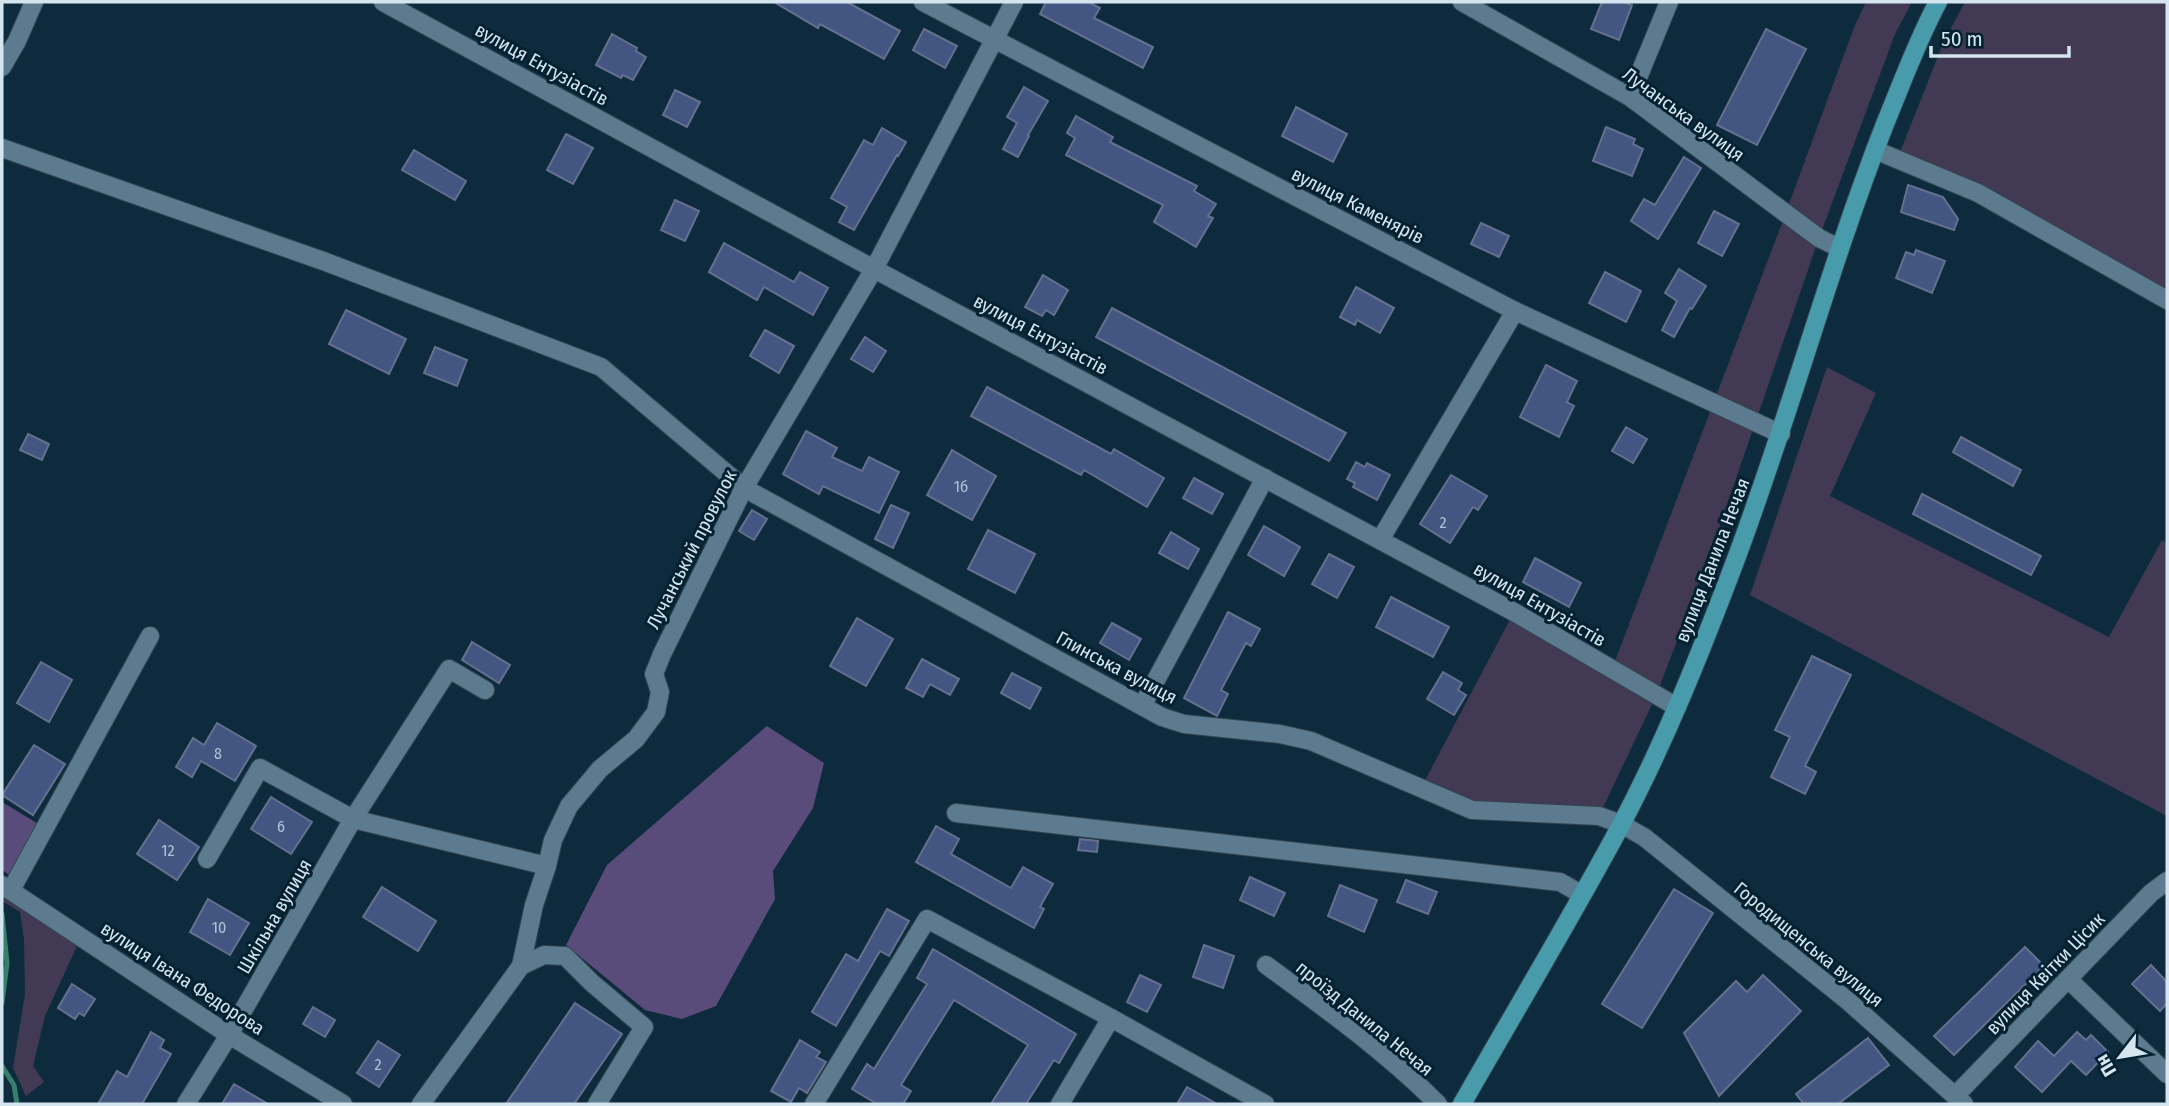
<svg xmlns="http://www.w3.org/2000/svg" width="2169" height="1106" viewBox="0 0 2169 1106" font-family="'Fira Sans Condensed',sans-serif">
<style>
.green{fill:#423a55}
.forest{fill:#5a4c7a}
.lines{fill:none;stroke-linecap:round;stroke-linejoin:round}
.stream{stroke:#387e6c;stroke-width:5}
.building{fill:#435682;stroke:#64708d;stroke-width:2}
.minor-casing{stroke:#334551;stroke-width:20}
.major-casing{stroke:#334551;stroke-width:20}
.minor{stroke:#5c7b8e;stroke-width:18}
.major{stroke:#489baa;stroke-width:18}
.labels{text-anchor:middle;stroke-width:6;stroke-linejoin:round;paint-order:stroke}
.number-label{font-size:16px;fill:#b0c1d4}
.street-label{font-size:19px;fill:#d4e5f0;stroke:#032131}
</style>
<rect width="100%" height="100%" fill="#0d2b3c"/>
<g class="green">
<polygon points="1866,2 1912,2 1895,34 1819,238 1711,551 1656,696 1599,816 1489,812 1421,788 1514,612 1612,669 1779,231 1855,25"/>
<polygon points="1965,2 2167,2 2167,300 1897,160 1944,41"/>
<polygon points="1827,367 1876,393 1830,496 2109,637 2162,540 2167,543 2167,816 1750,595"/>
<polygon points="2,885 81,937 45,1016 33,1066 44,1082 26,1096 13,1068 25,994 24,939 20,912 2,901"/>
</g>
<g class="forest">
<polygon points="767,726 824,763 813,808 773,871 775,899 716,1006 682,1019 645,1010 566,945 607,865"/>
<polygon points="2,802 45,828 17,880 2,870"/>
</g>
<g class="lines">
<g class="stream">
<polyline points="2,914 7,963 2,1003"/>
<polyline points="2,1066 14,1085 17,1104"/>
</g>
</g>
<g class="building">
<polygon points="774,2 847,2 900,31 884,59 820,24 818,28"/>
<polygon points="1046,2 1088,2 1100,8 1094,18 1153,47 1143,68 1040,14"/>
<polygon points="1602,2 1623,2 1632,5 1619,40 1591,29"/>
<polygon points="924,29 957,46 945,68 913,50"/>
<polygon points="1766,29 1806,49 1757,145 1717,125"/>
<polygon points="612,34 637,48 636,51 646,57 633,80 623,75 621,78 596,65"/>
<polygon points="1024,87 1048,101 1028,135 1029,136 1018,157 1003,149 1017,123 1007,117"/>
<polygon points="675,90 700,102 687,127 663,115"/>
<polygon points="1296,107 1347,134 1333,162 1282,136"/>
<polygon points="1076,116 1113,137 1110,142 1197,186 1194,191 1216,204 1208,216 1213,218 1196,247 1154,222 1163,205 1066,155 1075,138 1067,133"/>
<polygon points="1606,127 1635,139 1633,144 1643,149 1632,176 1593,161"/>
<polygon points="882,128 906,142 898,156 897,155 854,230 839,222 847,207 831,198 864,140 873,145"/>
<polygon points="566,134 593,148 573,184 547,170"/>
<polygon points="414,150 466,181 455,200 402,170"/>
<polygon points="1684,157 1701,168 1658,239 1631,221 1644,199 1655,205"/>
<polygon points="1908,185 1943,197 1958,219 1954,230 1901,212"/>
<polygon points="675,200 699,211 685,241 661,230"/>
<polygon points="1714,211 1739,224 1722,256 1698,243"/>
<polygon points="1481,223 1509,236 1499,257 1471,244"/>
<polygon points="724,243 794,282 800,272 828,288 813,315 764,287 757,300 709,272"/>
<polygon points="1916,250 1945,261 1932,293 1896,278 1906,252 1914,255"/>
<polygon points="1679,269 1706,286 1692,309 1690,308 1674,337 1662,330 1677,301 1665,293"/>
<polygon points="1605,272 1641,291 1626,322 1589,303"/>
<polygon points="1043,275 1068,290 1054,315 1046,310 1042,316 1025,307"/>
<polygon points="1356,287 1394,308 1380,333 1357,320 1355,325 1340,317"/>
<polygon points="1112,308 1346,433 1329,461 1096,337"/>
<polygon points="346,310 406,339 389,374 329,344"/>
<polygon points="765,330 794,346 779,373 750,356"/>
<polygon points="865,337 886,351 873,372 851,359"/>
<polygon points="435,347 467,360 457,386 424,373"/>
<polygon points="1546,365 1577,381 1567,402 1574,406 1559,437 1520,417"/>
<polygon points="987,387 1111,454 1114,449 1164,478 1147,507 1084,470 1081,475 971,416"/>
<polygon points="1626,427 1647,439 1633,463 1612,451"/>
<polygon points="806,431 837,448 832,457 862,471 869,457 899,472 879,513 823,486 819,494 783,474"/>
<polygon points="28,434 49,444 42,460 20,450"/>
<polygon points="1961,437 2021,470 2013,486 1953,452"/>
<polygon points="952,450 996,476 972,520 927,495"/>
<polygon points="1356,462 1365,467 1367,463 1390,475 1377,500 1353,487 1355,483 1347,479"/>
<polygon points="1451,475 1487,496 1478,510 1473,507 1450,543 1420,524"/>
<polygon points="1194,478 1223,494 1212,514 1183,498"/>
<polygon points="1922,494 2041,556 2031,575 1913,514"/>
<polygon points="891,505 909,513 893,548 875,539"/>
<polygon points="752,510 767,519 754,540 739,531"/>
<polygon points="1264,526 1300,547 1284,576 1248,555"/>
<polygon points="988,530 1035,554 1015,593 968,569"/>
<polygon points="1171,532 1199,549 1188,569 1159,553"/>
<polygon points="1329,554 1354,567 1337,598 1312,584"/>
<polygon points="1535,558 1581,583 1569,607 1523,582"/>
<polygon points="1391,597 1449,627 1433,657 1376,627"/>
<polygon points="1228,612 1260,629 1251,646 1246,643 1221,690 1228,694 1217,716 1184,698"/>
<polygon points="857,618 893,639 866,686 830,666"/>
<polygon points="1112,623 1141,639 1129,660 1100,643"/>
<polygon points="472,642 510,665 499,683 462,660"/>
<polygon points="1812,656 1851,675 1805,766 1816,772 1805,794 1771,777 1790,737 1775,730"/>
<polygon points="922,659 959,679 950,695 930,684 923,697 906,688"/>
<polygon points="41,662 72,680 49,722 17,703"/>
<polygon points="1443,672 1462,683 1458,690 1466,695 1454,715 1427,699"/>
<polygon points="1012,673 1041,688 1030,709 1001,693"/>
<polygon points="217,723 256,746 235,781 201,761 192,777 176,767 193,738 204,745"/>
<polygon points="34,745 65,764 33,815 2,795"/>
<polygon points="271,797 312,822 291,854 251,829"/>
<polygon points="159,820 199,847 177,880 137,854"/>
<polygon points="936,826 959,839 951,854 1011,888 1023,867 1053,884 1040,907 1044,909 1034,928 916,862"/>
<polygon points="1080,839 1098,841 1097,852 1078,850"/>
<polygon points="1250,877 1285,893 1274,916 1240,900"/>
<polygon points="1406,880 1437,892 1428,914 1397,902"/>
<polygon points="1340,885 1377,900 1364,932 1328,916"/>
<polygon points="382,887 436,921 418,951 363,917"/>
<polygon points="1674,889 1713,913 1642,1028 1602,1004"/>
<polygon points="208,899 249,923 230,955 190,932"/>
<polygon points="887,909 909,921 889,956 880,951 836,1026 812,1012 846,954 858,961"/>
<polygon points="1204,945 1234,956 1223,988 1193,977"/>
<polygon points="2025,947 2044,966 1954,1055 1934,1036"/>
<polygon points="933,949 1076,1034 1059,1063 1054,1060 1026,1104 991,1104 1028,1045 954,1000 901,1085 911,1091 903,1104 877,1104 852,1089 867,1064 874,1069 927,984 917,978"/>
<polygon points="2151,965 2167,982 2167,1003 2160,1011 2132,984"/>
<polygon points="1140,975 1161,985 1147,1012 1127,1002"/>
<polygon points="1763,975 1801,1011 1719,1096 1684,1033 1736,981 1747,992"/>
<polygon points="72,984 95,999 84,1016 79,1013 75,1019 58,1008"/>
<polygon points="575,1003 622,1034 574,1104 506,1104"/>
<polygon points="313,1007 335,1020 325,1037 303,1024"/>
<polygon points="151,1032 164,1040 160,1048 171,1054 142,1104 98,1104 117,1071 127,1077"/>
<polygon points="2077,1032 2086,1040 2091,1035 2108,1052 2086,1075 2071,1061 2042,1092 2015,1067 2038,1041 2054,1056"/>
<polygon points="1868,1038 1889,1065 1838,1104 1804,1104 1796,1094"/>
<polygon points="800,1040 820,1052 816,1057 826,1062 807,1093 799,1088 791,1102 771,1091"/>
<polygon points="378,1041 400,1055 379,1087 357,1073"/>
<polygon points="234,1084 268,1104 222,1104"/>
<polygon points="1187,1087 1217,1104 1177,1104"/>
</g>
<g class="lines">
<g class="minor-casing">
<g id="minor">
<polyline points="383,2 874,269 1514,612 1677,707"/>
<polyline points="923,2 1515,311 1781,434"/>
<polyline points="1462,2 1630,97 1819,238 1839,248"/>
<polyline points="2,67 17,41 34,2"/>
<polyline points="1630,97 1669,2"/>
<polyline points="2,148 326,262 601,367 744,488 1162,717 1184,724 1280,734 1311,741 1472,810 1599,816 1621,824 1644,837 1848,1001 1964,1104"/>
<polyline points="1875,150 1978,193 2167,300"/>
<polyline points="1380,540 1515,311"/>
<polyline points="1142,706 1265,478"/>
<polyline points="956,813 1560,882 1581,894"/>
<polyline points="207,859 260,768 353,819 547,866"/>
<polyline points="2,885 229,1035 343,1104"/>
<polyline points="11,890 150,636"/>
<path d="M1266,965C1325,1008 1386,1052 1438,1104"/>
<polyline points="521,966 544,955 565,956 592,983 644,1027 597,1104"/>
<polyline points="2069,980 2167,1074"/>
<polyline points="1955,1096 2151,893 2167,881"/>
<polyline points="186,1104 229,1035 353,819 449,669 485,690"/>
<polyline points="421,1104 521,966 534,905 547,866 553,840 569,806 600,769 636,739 656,712 660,692 654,674 662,654 744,488 874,269 1014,2"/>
<polyline points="814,1104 927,919 1111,1018 1265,1104"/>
<polyline points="1060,1104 1111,1018"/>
</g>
</g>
<g class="major-casing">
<path id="major" d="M1462,1104C1515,1011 1570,920 1621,825C1666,740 1702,649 1736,559C1790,415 1829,267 1885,124C1902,83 1917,41 1938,2"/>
</g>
<use href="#minor" class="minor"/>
<use href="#major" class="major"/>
</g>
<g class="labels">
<g class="number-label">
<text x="961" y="492">1б</text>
<text x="1443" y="528">2</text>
<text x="218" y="759">8</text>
<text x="281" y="832">6</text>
<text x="168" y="856">12</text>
<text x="219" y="933">10</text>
<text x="378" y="1070">2</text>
</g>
<g class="street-label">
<text transform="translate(542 64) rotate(29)" y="7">вулиця Ентузіастів</text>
<text transform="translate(1684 114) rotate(36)" y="7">Лучанська вулиця</text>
<text transform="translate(1358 205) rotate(27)" y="7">вулиця Каменярів</text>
<text transform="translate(1041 334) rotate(28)" y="7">вулиця Ентузіастів</text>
<text transform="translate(691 549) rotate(-63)" y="7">Лучанський провулок</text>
<text transform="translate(1712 560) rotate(-69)" y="7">вулиця Данила Нечая</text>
<text transform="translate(1540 604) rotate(30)" y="7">вулиця Ентузіастів</text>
<text transform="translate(1117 667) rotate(28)" y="7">Глинська вулиця</text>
<text transform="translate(274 916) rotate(-60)" y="7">Шкільна вулиця</text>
<text transform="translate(1809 944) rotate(39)" y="7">Городищенська вулиця</text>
<text transform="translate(2045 973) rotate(-46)" y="7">вулиця Квітки Цісик</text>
<text transform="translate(183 978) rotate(33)" y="7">вулиця Івана Федорова</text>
<text transform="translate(1365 1018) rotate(39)" y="7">проїзд Данила Нечая</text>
</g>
</g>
<rect width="2169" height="1106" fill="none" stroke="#d4e5f0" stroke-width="7"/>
<g transform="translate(2120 1057) rotate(239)" stroke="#032131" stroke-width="5" paint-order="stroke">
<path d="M0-5L12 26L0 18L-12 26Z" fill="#d4e5f0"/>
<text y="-10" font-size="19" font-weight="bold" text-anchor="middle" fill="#d4e5f0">Пн</text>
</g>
<path d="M1931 46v10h138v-10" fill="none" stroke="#d4e5f0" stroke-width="3.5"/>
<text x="1941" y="46" font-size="21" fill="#d4e5f0" stroke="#032131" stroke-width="5" paint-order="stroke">50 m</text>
</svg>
